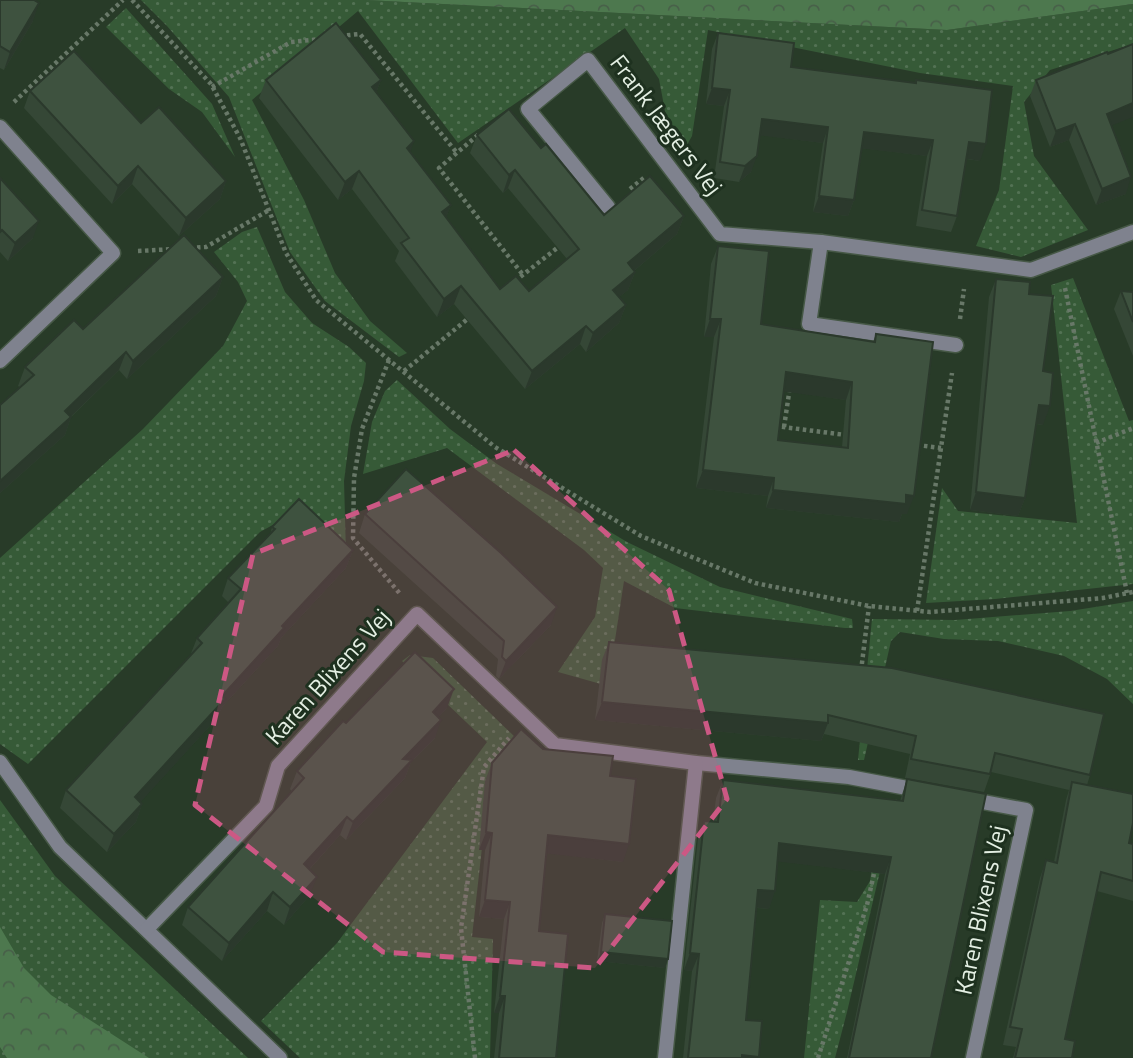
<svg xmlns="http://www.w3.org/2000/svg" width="1133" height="1058" viewBox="0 0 1133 1058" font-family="'Titillium Web',sans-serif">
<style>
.grass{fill:url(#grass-dots)}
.forest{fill:url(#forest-crowns)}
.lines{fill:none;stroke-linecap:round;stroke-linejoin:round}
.service-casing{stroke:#465846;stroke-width:17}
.minor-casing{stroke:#465846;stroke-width:17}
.path{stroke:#687868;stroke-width:4.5;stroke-dasharray:3.5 3.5;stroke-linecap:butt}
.service{stroke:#7f828e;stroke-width:14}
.minor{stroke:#7f828e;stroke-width:14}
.wall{fill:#354736;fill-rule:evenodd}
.shaded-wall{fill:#2b392c}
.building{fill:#3e523f;stroke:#2b392c;stroke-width:2;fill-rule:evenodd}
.marked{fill:#cc5884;fill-opacity:0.2;stroke:#cc5884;stroke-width:5;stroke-dasharray:14 9;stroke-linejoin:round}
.labels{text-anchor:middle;stroke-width:6;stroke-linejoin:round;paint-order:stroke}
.street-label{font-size:24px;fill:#e4efe3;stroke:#1e311f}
</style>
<defs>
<pattern id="grass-dots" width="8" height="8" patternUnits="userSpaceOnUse" patternTransform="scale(1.75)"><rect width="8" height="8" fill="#365a37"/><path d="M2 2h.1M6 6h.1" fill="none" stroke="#537254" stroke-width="1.8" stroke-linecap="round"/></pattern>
<pattern id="forest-crowns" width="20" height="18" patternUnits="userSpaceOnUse" patternTransform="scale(1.75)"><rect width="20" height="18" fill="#4d784e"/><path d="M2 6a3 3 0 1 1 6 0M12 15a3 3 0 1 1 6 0" fill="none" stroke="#486049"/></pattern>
</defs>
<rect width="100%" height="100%" fill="#283b28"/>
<g class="grass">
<polygon points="141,0 366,0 947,30 1133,4 1133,44 1050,70 1024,102 1034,156 1088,230 1021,257 976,246 999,190 1013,86 920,73 708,30 692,136 684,150 668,127 659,79 625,28 458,143 358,11 252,100 304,200 335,273 370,321 407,353 399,357 325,301 290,252 229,97 167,26"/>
<polygon points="126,8 212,104 235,157 202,112 169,89 106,27"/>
<polygon points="257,227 285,292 312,323 349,347 366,363 364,381 351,426 344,481 346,553 298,511 260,532 28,764 0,744 0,558 143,429 223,346 247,301 238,282 214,252 242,232"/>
<polygon points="1073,278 1129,421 1133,420 1133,584 995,599 926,603 942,488 958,511 1077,523 1051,285"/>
<polygon points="397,380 450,429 497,464 627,542 720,587 852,619 853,628 845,628 675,608 624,581 608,686 558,672 595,617 603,568 584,550 447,448 363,474 372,422 385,391"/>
<polygon points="1133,601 1133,704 1107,679 1064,656 998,641 944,639 900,632 891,641 864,760 858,760 872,619 955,620 1070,611"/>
<polygon points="410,655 433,658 517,739 491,767 472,937 493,939 490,1058 300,1058 261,1021 337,943 487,742 402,661"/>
<polygon points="881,799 897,799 847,1012 835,1058 804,1058 820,900 857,902 870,881"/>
<polygon points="0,800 55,876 248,1058 0,1058"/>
</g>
<g class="forest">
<polygon points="366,0 1133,0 1133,4 947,30"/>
<polygon points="0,927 24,968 51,995 149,1058 7,1058 0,1047"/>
</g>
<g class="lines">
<g class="service-casing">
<polyline id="service" points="821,242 809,324 956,345"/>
</g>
<g class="minor-casing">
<g id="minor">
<polyline points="0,127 113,253 0,361"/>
<polyline points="608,207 528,109 588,60 720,234 821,242 1031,270 1133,232"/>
<polyline points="0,762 60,847 280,1058"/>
<polyline points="967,799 1026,810 973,1058"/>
<polyline points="147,929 266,806 278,766 417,614 555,745 696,763 849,777 923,791"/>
<polyline points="665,1058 696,763"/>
</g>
</g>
<g class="path">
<polyline points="132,0 211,84 240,138 286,253 316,300 495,447 641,536 755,583 869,606 930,612 1103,598 1133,592"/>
<polyline points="340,36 360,34 457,153"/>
<polyline points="212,87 291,42 321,39"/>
<polyline points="14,102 123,0"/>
<polyline points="478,135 439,168 523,275"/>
<polyline points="630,189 645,177"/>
<polyline points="190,248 206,247 269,210"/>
<polyline points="138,251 175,249"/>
<polyline points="515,281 561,245"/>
<polyline points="1065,288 1127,593"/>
<polyline points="960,319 964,289"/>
<polyline points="389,360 362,429 354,478 353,538 401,595"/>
<polyline points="404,371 470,317"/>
<polyline points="775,426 846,435"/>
<polyline points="784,427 790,387"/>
<polyline points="1096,443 1133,428"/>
<polyline points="917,445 941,448"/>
<polyline points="917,611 952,373"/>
<polyline points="861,671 869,606"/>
<polyline points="475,1058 461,928 484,767 509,738"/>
<polyline points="818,1058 867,905 875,869"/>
</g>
<use href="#service" class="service"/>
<use href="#minor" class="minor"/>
</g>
<g class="wall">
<polygon points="0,0 33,21 4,70 0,68"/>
<polygon points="718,33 791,67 980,161 966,159 957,216 951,232 916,226 927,156 861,148 854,200 848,216 813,212 823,143 760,135 751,172 739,182 714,178 724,106 706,104 712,49"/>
<polygon points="266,80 381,80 376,93 410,152 451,205 446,217 500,289 529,291 567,259 508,188 503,193 470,153 477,135 541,148 604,215 684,216 677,234 634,271 635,272 628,290 619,297 626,305 619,323 586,352 580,344 525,389 454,304 437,317 395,261 399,251 352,189 338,200 259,98"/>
<polygon points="1036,80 1112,126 1126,194 1096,205 1069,140 1050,147 1030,96"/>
<polygon points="30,91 141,123 226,181 220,199 179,236 132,184 112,204 24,108"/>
<polygon points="0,178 33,238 8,261 0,252"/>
<path d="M718,246L761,324L873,342L876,334L907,514H902L899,522L766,508L768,496L696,488L714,337H704L711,264ZM784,391L846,400L842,447L778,440Z"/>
<polygon points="223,277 216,296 127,379 119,370 71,417 65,435 0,493 0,405 20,387 18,386 25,367"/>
<polygon points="996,279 1029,294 1043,371 1043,425 1036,424 1025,498 1018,516 970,510 989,297"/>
<polygon points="1121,291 1133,292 1133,356 1114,309"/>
<polygon points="365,514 551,625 499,679 496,676 498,659 359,533"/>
<polygon points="272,527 353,550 346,568 281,638 278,646 222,707 218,717 140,802 142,804 136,822 107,852 60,808 66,790 190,656 197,638 229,603 222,596 228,578 270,535"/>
<polygon points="609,642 1090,775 1087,785 1129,843 1133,844 1133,901 1097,891 1065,1039 1072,1058 1013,1058 1016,1047 1003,1045 1040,878 1046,860 1054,862 1066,800 1069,790 991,772 984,792 905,778 910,754 824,734 821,741 595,720 602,660"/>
<polygon points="447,708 438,717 435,738 411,762 405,778 346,840 340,835 309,870 310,895 284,925 267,911 222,961 182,925 188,907 292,792 290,789 297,771 346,723"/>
<polygon points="543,749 610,776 623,862 546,853 539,931 556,1058 494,1058 499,1013 494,1013 504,919 479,917 485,850 479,850 485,781 492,763"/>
<polygon points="907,779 931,1058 847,1058 885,874 778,861 769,909 757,908 746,1020 761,1039 759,1058 683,1058 692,971 684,970 698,838 704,821 713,822 716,798 723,780 900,801"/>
<polygon points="605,914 668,959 665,968 597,961 602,923"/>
</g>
<g class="shaded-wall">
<polygon points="39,3 33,21 4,70 10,52"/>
<polygon points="381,80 374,98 372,87"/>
<polygon points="712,88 730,90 724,106 706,104"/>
<polygon points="1133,103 1133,117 1101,130 1107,114"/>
<polygon points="762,119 828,127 823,143 756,135"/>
<polygon points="1075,124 1069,140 1050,147 1056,131"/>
<polygon points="864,132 933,140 927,156 858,148"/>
<polygon points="414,141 408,160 407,148"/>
<polygon points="969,142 986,144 980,161 963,158"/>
<polygon points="757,156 751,172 739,182 745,166"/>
<polygon points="138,166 132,184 112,204 118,186"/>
<polygon points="515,170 508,188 503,193 509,175"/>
<polygon points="359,171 352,189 338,200 345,182"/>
<polygon points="1131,177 1126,194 1096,205 1102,189"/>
<polygon points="226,181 220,199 179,236 186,218"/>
<polygon points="819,196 854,200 848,216 813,212"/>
<polygon points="451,205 444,223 442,212"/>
<polygon points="684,216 677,234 621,282 628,263"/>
<polygon points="39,221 33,238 8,261 15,243"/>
<polygon points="635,272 628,290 606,308 613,290"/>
<polygon points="223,277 216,296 127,379 133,361"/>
<polygon points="461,286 454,304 437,317 444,299"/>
<polygon points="626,305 619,323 586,352 593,333"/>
<polygon points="710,319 721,319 714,337 704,337"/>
<polygon points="586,326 580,344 525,389 532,371"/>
<polygon points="126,352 119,370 58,429 65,411"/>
<polygon points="786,372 852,382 846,400 779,391"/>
<polygon points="1039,405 1050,406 1043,425 1033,423"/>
<polygon points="71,417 65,435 0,493 0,481"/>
<polygon points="703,470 774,478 768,496 696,488"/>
<polygon points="773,490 906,495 914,496 907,514 902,514 899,522 766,508"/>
<polygon points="976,492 1025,498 1018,516 970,510"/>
<polygon points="353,550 346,568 281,638 278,646 222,707 218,717 128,816 135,797 282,626"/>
<polygon points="557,607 551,625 499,679 506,661"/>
<polygon points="454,689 447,708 426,730 433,712"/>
<polygon points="602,702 828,723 821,741 595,720"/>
<polygon points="441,720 435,738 411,762 405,778 346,840 353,822 403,759"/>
<polygon points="142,804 136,822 107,852 114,834"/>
<polygon points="347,817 340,835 297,883 304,864"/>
<polygon points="486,832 492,833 485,850 479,850"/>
<polygon points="548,835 629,844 623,862 542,853"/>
<polygon points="779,843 891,857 885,874 773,861"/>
<polygon points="317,877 310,895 284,925 290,907"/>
<polygon points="758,890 775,891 769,909 752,907"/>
<polygon points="273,892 267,911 222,961 229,943"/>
<polygon points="485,900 510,902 504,919 479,917"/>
<polygon points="601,952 668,959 665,968 597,961"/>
<polygon points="690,953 699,954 692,971 684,970"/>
<polygon points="500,996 505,996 499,1013 494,1013"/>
<polygon points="742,1055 759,1057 759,1058 741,1058"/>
</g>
<g class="building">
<polygon points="0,0 34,0 39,3 10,52 0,46"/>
<polygon points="336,23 381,80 372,87 414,141 407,148 451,205 442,212 500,289 516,276 529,291 579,249 515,170 509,175 477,135 509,109 541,148 546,144 604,215 650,176 684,216 628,263 635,272 613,290 626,305 593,333 586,326 532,371 461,286 444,299 401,243 409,238 359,171 345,182 266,80"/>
<polygon points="718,33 794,43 791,67 916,83 916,80 992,90 986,144 969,142 957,216 922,210 933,140 864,132 854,200 819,196 828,127 762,119 757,156 745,166 720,162 730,90 712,88"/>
<polygon points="1133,44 1133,103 1107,114 1131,177 1102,189 1075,124 1056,131 1036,80 1107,52 1108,54"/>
<polygon points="74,51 141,123 159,107 226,181 186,218 138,166 118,186 30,91"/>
<polygon points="0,178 39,221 15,243 2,230 0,232"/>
<polygon points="184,235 223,277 133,361 126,352 65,411 71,417 0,481 0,405 34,375 25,367 74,320 83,329"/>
<path d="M718,246L769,251L761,324L875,342L876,334L933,342L914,496L906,495V504L773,490L774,478L703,470L721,319H710ZM786,372L852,382L848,448L778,440Z"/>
<polygon points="996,279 1030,282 1029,294 1053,296 1043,371 1053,373 1050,406 1039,405 1025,498 976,492"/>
<polygon points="1121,291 1133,292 1133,322"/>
<polygon points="406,469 501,553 557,607 506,661 502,657 504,641 365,514"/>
<polygon points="299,499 353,550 282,626 284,628 222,696 225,699 135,797 142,804 114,834 66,790 202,643 197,638 241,589 228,578 275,529 272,527"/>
<polygon points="609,642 892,668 1104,714 1090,775 995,753 990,774 911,759 916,736 828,715 828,723 602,702"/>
<polygon points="415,652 454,689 433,712 441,720 403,759 412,760 353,822 347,817 304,864 317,877 290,907 273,892 229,943 188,907 304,778 297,771 343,721 346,723"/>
<polygon points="521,729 543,749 613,756 610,776 636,779 629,844 548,835 539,931 568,934 556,1058 499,1058 505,996 500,996 510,902 485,900 492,833 486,832 492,763"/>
<polygon points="907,779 986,794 931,1058 849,1058 891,857 779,843 775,891 758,890 746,1020 762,1021 759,1057 742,1055 742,1058 688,1058 699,954 690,953 704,821 718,822 723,780 903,801"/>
<polygon points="1072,782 1133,794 1133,823 1129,843 1133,844 1133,881 1101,872 1065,1039 1075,1041 1072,1058 1015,1058 1022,1029 1010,1027 1046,860 1057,863"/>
<polygon points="605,914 672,921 668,959 601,952"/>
</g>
<path class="marked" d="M514,450L669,590L727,799L595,968L383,952L195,805L253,554Z"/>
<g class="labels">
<g class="street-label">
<text transform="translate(666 125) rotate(53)" y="8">Frank Jægers Vej</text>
<text transform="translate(328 677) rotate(-48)" y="8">Karen Blixens Vej</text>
<text transform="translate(981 910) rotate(-78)" y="8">Karen Blixens Vej</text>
</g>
</g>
</svg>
